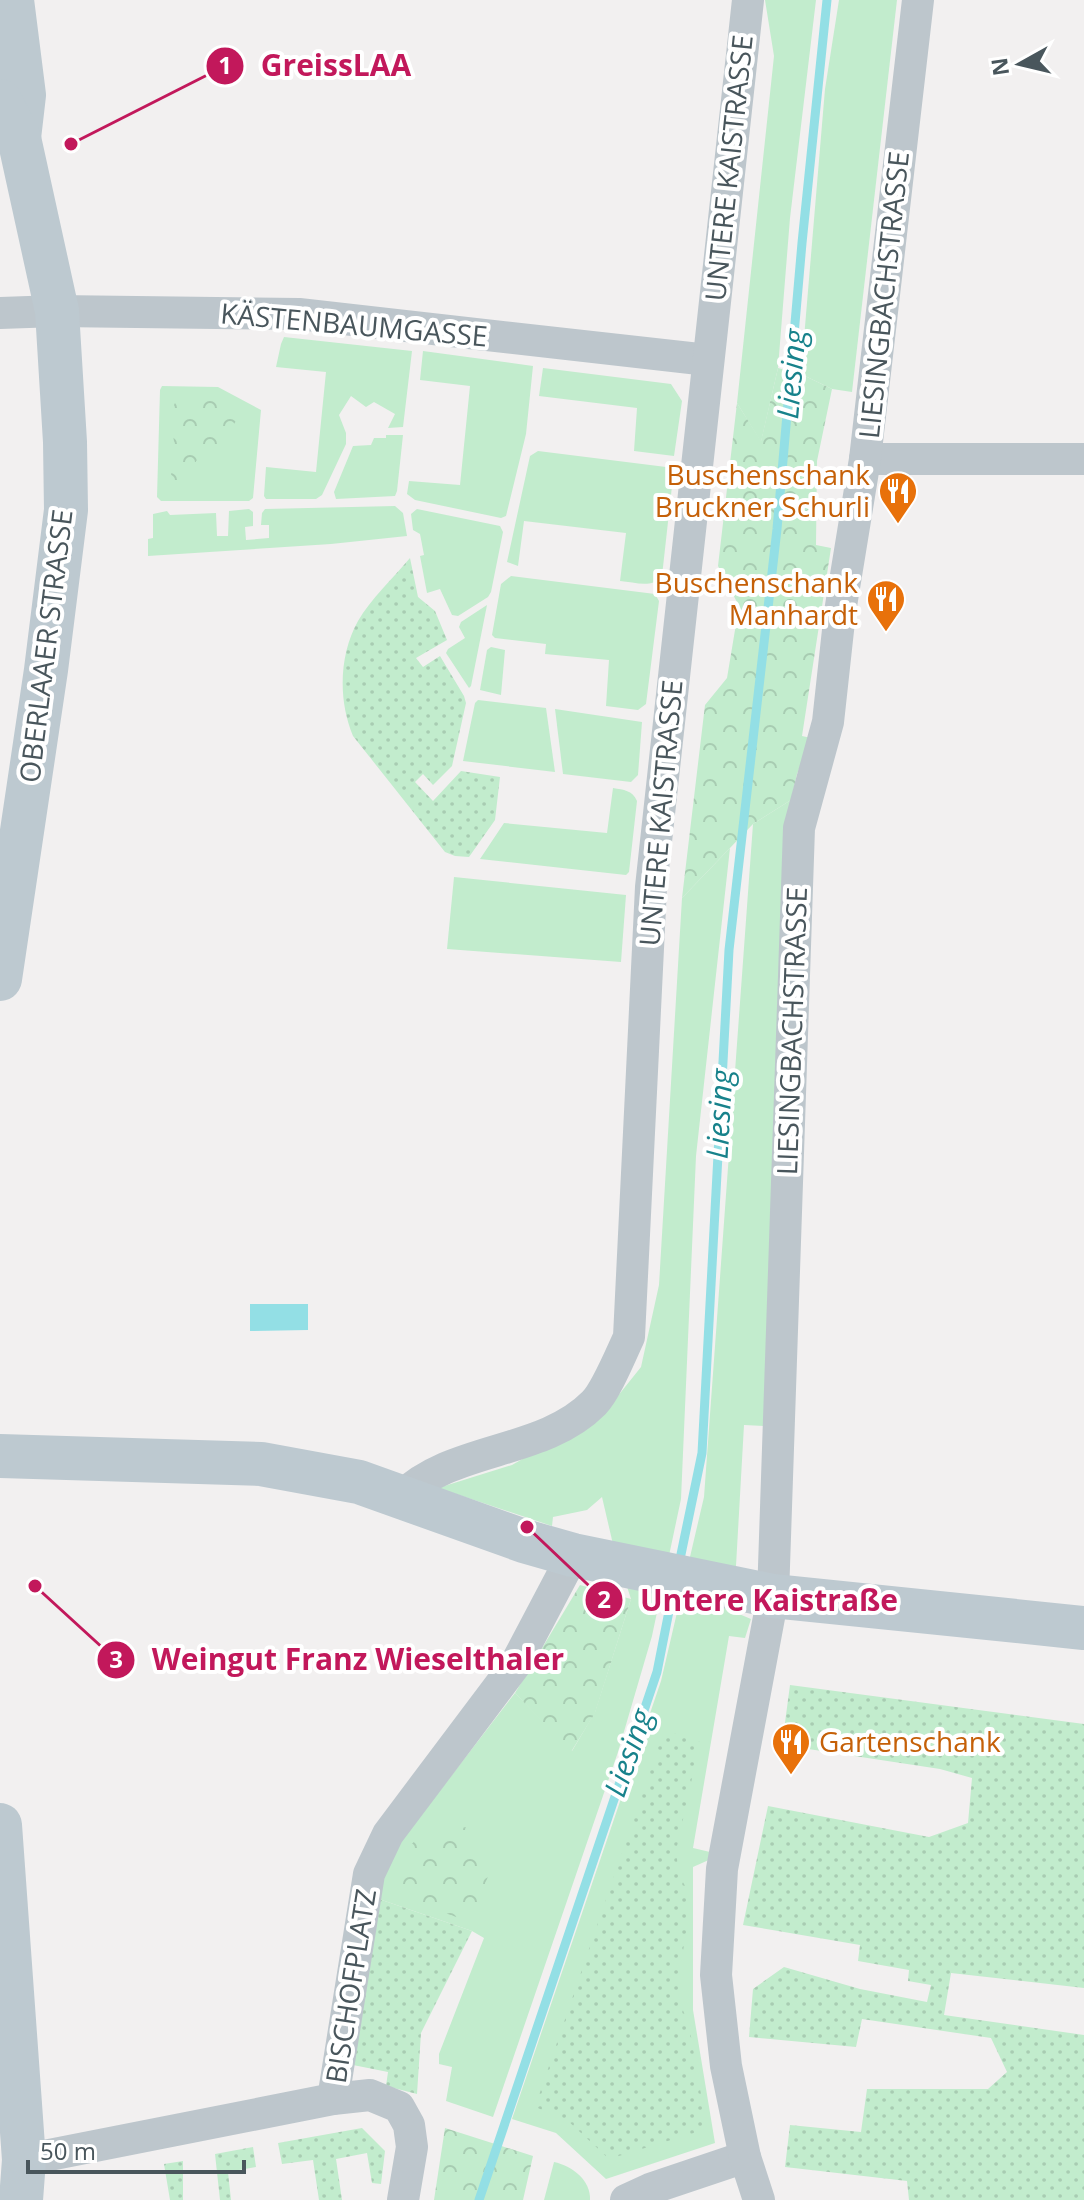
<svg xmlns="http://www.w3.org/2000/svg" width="1084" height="2200" viewBox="0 0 1084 2200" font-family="'Open Sans',sans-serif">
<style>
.grass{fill:#c2eccd}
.forest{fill:url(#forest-crowns)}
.park{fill:url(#park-dots)}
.water{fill:#93dfe5}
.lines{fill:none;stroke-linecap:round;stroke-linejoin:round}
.stream{stroke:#93dfe5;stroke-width:9}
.minor{stroke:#bdc6cc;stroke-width:32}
.secondary{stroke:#bdc9d0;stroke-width:44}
.labels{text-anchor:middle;stroke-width:8;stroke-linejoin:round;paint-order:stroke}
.street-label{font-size:28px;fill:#49565c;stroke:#fff}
.food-label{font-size:28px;fill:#c56008;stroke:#fff;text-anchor:end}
.water-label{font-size:30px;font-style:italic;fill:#17828b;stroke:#fff}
.leader{fill:none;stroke:#c2185b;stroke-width:3}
.callout-dot{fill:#c2185b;stroke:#fff;stroke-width:3}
.mark-label{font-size:24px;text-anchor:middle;font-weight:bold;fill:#fff}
.callout-label{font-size:30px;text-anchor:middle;font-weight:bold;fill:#c2185b;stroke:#fff;stroke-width:8;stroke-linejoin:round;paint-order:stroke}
</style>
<defs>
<pattern id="forest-crowns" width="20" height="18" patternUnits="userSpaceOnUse" patternTransform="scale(2)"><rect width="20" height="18" fill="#c2eccd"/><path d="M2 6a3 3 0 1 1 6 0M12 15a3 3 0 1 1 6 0" fill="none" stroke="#a8ccb2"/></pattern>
<pattern id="park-dots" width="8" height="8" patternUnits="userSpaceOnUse" patternTransform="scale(2)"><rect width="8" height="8" fill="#c2eccd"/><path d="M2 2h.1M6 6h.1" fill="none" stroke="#a8ccb2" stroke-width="1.8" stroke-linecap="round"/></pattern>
</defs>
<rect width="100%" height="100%" fill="#f2f0f0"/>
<g class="grass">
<polygon points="765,0 816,0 790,218 778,368 761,442 737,403 774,56"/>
<polygon points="839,0 897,0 852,392 832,389 801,374 825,89"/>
<polygon points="284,337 412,351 403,427 388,428 395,414 374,402 366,407 351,396 339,415 346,433 346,444 322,495 316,499 266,499 264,496 266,467 316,472 326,372 276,367 281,344"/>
<polygon points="423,351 533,366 526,434 506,516 501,518 415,500 407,494 409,481 460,485 470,386 420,380"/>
<polygon points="543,368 671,384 682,401 674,456 634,451 637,408 539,396"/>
<polygon points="162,386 218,387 261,410 253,498 249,501 161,501 157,497 160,390"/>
<polygon points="386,435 403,435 397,491 395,496 336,499 334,492 353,446 371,445 374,438 386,438"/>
<path d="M538,451L674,468L662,576C652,589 635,582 620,581L626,533L524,521L518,566L507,562L530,456Z"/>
<polygon points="395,506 403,513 407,536 331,544 148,556 148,539 153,538 153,514 167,511 170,515 216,513 217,536 228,536 229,511 249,509 253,512 253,526 245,527 246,540 269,538 269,525 261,525 262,513 265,509"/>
<polygon points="417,509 500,526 503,532 491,592 488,597 458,616 452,615 440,589 427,593 420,556 424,555 420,534 413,530 411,514"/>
<polygon points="511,576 655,594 659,601 646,704 638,710 606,706 609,660 545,654 546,644 495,638 492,635 501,584"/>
<polygon points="487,605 471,686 469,688 446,653 448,649 465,638 459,627 461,622"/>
<polygon points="491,647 505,650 501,695 480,690 487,650"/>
<polygon points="478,700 546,708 555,772 463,761 475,703"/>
<polygon points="555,709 642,722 638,775 631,782 563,774"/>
<path d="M613,788C624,790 632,790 637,801L629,872L626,875L480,859L504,823L607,833Z"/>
<polygon points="791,800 766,1426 744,1425 736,1566 739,1614 751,1619 745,1638 729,1636 693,1848 710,1852 711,1859 693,1867 693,2010 715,2143 606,2179 556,2133 512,2119 661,1681 704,1497 753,824"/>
<polygon points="730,848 696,1156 681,1499 652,1636 618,1752 493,2117 446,2101 452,2067 439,2064 439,2054 484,1938 472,1931 376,1898 391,1854 515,1693 572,1751 595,1712 631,1599 612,1540 602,1497 587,1510 553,1517 552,1526 438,1488 512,1465 605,1412 641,1367 659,1285 682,898"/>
<polygon points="454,877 626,895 621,962 447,949"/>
<path d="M554,2162C572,2166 591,2180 590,2200H544Z"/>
</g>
<g class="forest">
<polygon points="778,368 801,374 832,389 817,461 816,545 831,548 802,736 811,738 797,774 791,800 753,824 682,898 705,705 727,678 739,606 718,566 737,403 761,441"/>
<polygon points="179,395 219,397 236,421 216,452 196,461 194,484 175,484 171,474 176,456 170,413"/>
<polygon points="580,1585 631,1599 595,1713 571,1752 515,1693"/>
<path d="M472,1826L489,1874L470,1922L390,1893C407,1833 414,1836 472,1826Z"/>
<polygon points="445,2128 533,2156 523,2200 434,2200"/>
</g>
<g class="park">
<path d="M410,558L418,597L435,611L447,640L416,658L423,667L440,656L464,696L466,703L452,766L433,785L423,774L415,782L433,801L461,771L500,777L495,820L469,857L455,856L445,852L353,736C338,700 339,655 358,621C370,600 394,577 410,558Z"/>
<polygon points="790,1685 1084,1724 1084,1988 951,1973 944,2015 1084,2035 1084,2200 909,2200 907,2181 785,2167 790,2125 861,2132 867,2089 988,2089 1007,2072 991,2038 862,2019 856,2047 749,2037 753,1989 784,1967 860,1989 927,2002 931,1985 908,1981 909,1970 858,1961 860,1945 743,1925 768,1806 929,1837 968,1823 972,1778 940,1769 782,1745"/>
<polygon points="664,1730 700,1742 676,1851 679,1875 689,1893 690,1913 680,1967 682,2008 689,2025 707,2129 609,2159 566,2119 535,2107"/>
<polygon points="376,1898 472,1931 421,2033 417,2094 386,2086 388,2072 353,2065"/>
<polygon points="362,2128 385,2151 381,2184 372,2183 367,2153 336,2159 342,2200 319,2200 313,2160 282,2164 278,2143"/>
<polygon points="253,2147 256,2167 228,2172 231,2200 220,2200 215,2154"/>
<polygon points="183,2161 183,2200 170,2200 164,2164"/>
</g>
<polygon class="water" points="250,1304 308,1304 308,1330 250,1331"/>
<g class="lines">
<g class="stream">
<polyline points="679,1564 702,1453 729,950 777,529 802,243 827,0"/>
<polyline points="479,2200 657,1672 674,1586"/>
</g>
<g class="minor">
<polyline points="0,313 57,311 299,314 708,360"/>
<polyline points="865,459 1084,459"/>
<path d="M401,1497C452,1446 543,1455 594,1403C606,1391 621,1354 629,1337L651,887L748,0"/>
<polyline points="333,2099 369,1874 388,1834 515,1665 573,1555"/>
<polyline points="24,2160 333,2099 370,2095 399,2107 409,2125 412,2147 403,2200"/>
<polyline points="626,2200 650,2189 745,2157"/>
<polyline points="759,2200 745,2157 726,2066 716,1975 722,1869 773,1596 799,828 828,722 840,612 865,459 918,0"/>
</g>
<g class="secondary">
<polyline points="12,0 24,95 19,138"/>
<polyline points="0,101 19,138 57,311 65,442 66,510 46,670 0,979"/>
<polyline points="0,1456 261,1464 359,1482 524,1541 573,1555 773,1596 1084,1628"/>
<polyline points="0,1825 24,2160 21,2200"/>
</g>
</g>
<defs>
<g id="restaurant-pin" transform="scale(2)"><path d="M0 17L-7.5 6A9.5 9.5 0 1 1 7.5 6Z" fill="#e8710a" stroke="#fff"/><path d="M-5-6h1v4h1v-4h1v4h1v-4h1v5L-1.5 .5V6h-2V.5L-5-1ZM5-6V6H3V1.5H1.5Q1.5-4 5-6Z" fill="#fff"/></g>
</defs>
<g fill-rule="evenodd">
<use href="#restaurant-pin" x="898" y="491"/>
<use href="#restaurant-pin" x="886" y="599"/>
<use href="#restaurant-pin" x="791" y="1742"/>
</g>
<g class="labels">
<g class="street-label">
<text transform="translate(729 168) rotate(-84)" y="10">UNTERE KAISTRASSE</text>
<text transform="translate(884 295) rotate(-84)" y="10">LIESINGBACHSTRASSE</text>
<text transform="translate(354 325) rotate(5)" y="10">KÄSTENBAUMGASSE</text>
<text transform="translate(46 646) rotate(-83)" y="10">OBERLAAER STRASSE</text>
<text transform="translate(661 813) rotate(-85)" y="10">UNTERE KAISTRASSE</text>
<text transform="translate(792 1031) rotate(-88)" y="10">LIESINGBACHSTRASSE</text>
<text transform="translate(351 1986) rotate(-81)" y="10">BISCHOFPLATZ</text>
</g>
<g class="food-label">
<text x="870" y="485">Buschenschank<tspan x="870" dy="32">Bruckner Schurli</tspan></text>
<text x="858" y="593">Buschenschank<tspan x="858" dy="32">Manhardt</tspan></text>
<text x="819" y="1752" text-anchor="start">Gartenschank</text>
</g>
<g class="water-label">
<text transform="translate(792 374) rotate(-85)" y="10">Liesing</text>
<text transform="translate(720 1114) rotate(-87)" y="10">Liesing</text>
<text transform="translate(629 1753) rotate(-71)" y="10">Liesing</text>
</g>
</g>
<path class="leader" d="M71 144L225 66M527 1527L604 1600M35 1586L116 1660"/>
<g class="callout-dot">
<circle cx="71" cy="144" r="8"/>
<circle cx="527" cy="1527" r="8"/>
<circle cx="35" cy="1586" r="8"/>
<circle cx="225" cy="66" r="20"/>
<circle cx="604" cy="1600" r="20"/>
<circle cx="116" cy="1660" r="20"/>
</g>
<g class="mark-label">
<text x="225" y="74">1</text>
<text x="604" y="1608">2</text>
<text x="116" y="1668">3</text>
</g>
<g class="callout-label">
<text x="336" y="76">GreissLAA</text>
<text x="769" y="1611">Untere Kaistraße</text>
<text x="358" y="1670">Weingut Franz Wieselthaler</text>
</g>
<g transform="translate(1020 64) rotate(262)" stroke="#ffffff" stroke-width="6" paint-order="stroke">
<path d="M0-6L14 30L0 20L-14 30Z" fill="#49565c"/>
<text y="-12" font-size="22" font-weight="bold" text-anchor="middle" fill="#49565c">N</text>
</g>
<path d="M28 2160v12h216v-12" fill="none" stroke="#49565c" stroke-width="4"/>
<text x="40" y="2160" font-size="24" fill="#49565c" stroke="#ffffff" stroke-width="6" paint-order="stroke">50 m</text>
</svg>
